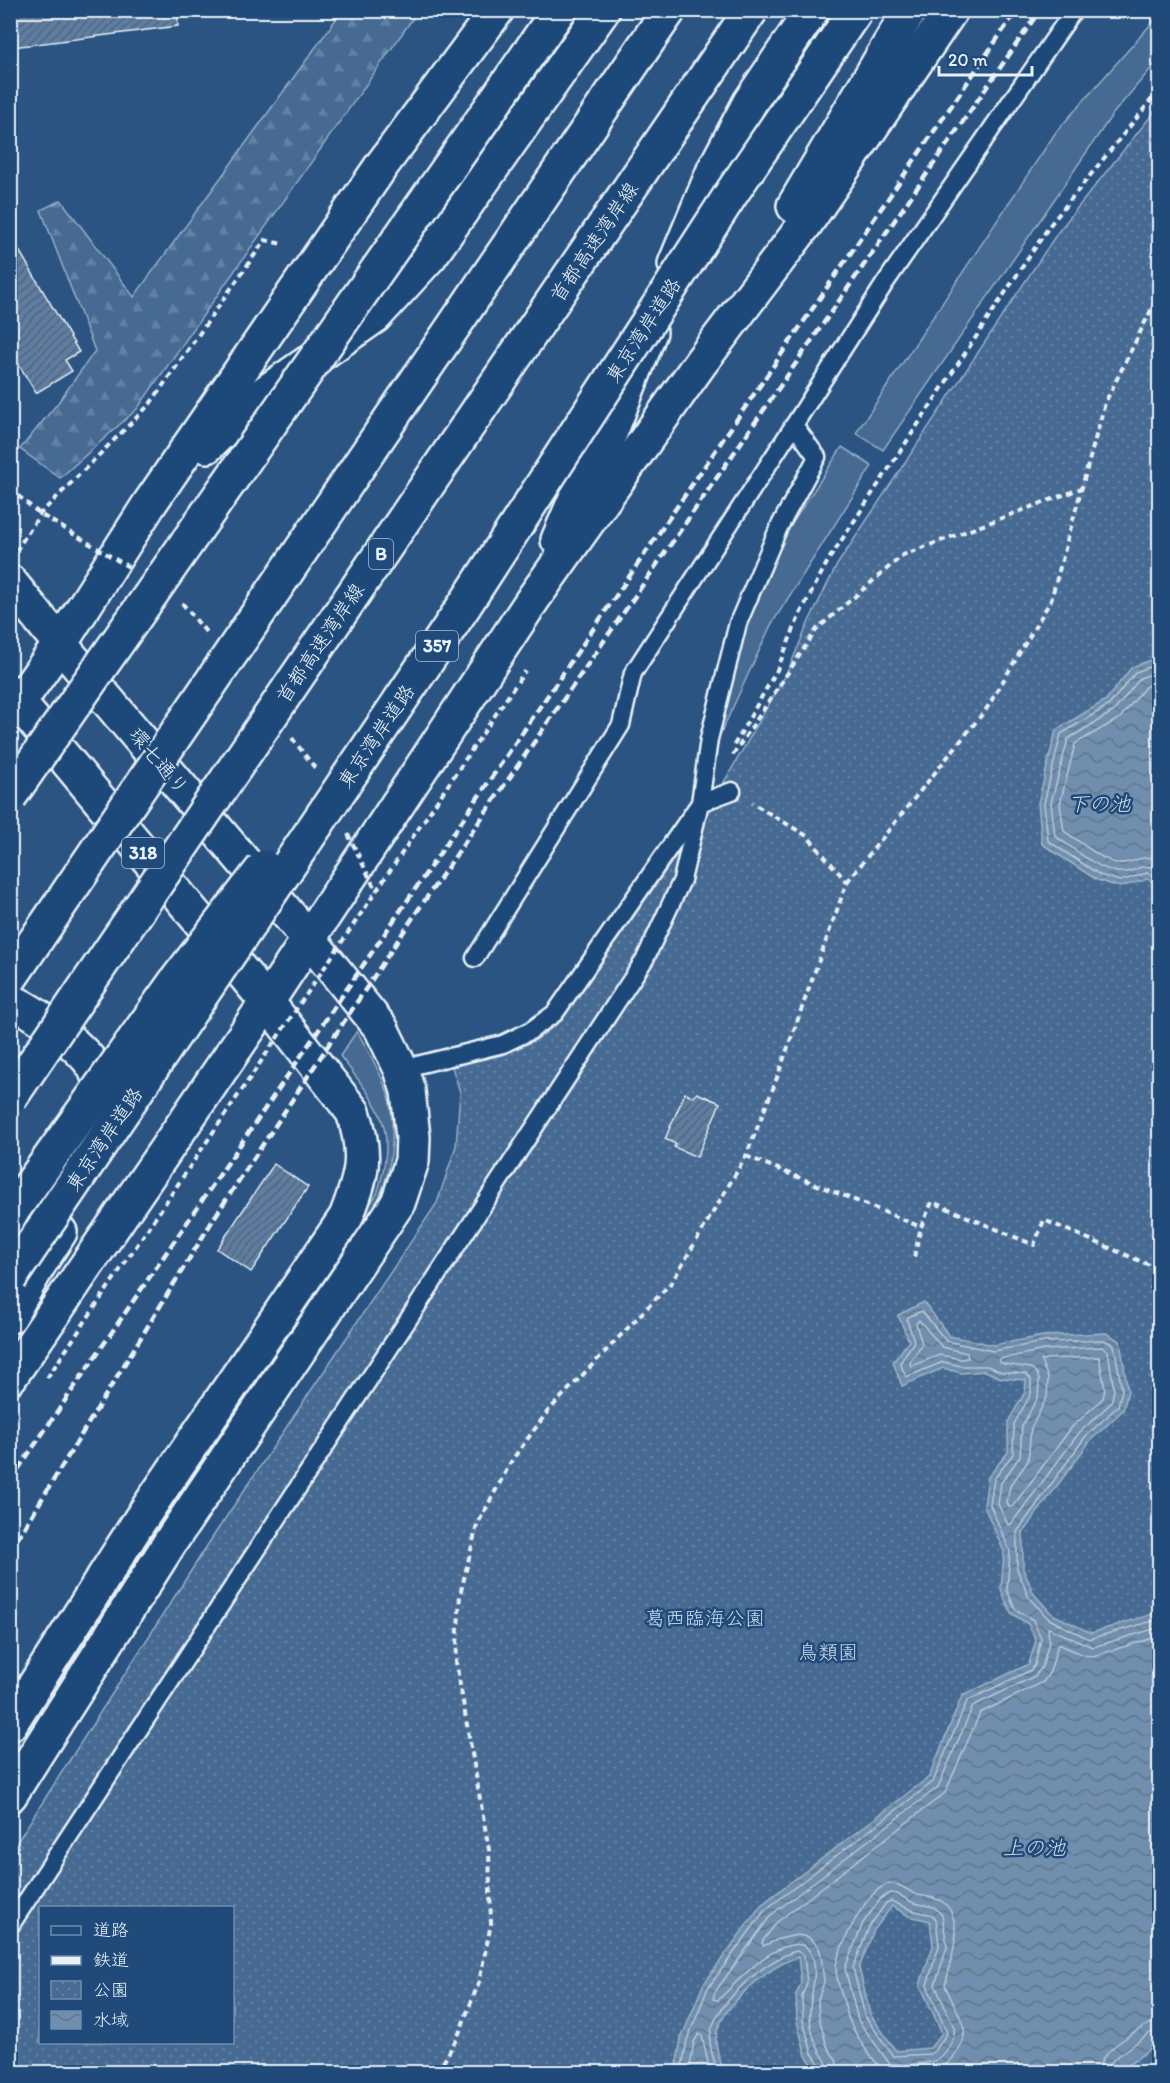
<svg xmlns="http://www.w3.org/2000/svg" width="1170" height="2083" viewBox="0 0 1170 2083" font-family="Itim,'Klee One',sans-serif">
<style>
.grass{fill:#476b93;stroke:#98aec6;stroke-width:1.5}
.forest{fill:url(#forest-firs);stroke:#98aec6;stroke-width:1.5}
.park{fill:url(#park-dots);stroke:#98aec6;stroke-width:1.5;fill-rule:evenodd}
.water{fill:url(#water-waves);stroke:#a0b6cb;stroke-width:1.5;fill-rule:evenodd}
.lines{fill:none;stroke-linecap:round;stroke-linejoin:round}
.shore{stroke:#b8c9da;stroke-width:1.5}
.building{fill:url(#building-hatch);stroke:#e8f1f8;stroke-width:1.5}
.lane-casing{stroke:#e8f1f8;stroke-width:21}
.secondary-casing{stroke:#e8f1f8;stroke-width:38}
.primary-casing{stroke:#e8f1f8;stroke-width:38}
.highway-casing{stroke:#e8f1f8;stroke-width:38}
.path{stroke:#e8f1f8;stroke-width:4;stroke-dasharray:6 4.5;stroke-linecap:butt}
.lane{stroke:#1f4a7a;stroke-width:16}
.secondary{stroke:#1f4a7a;stroke-width:33}
.primary{stroke:#1f4a7a;stroke-width:33}
.highway{stroke:#1f4a7a;stroke-width:33}
.rail{stroke:#e8f1f8;stroke-width:4.5;stroke-dasharray:9 4.5;stroke-linecap:butt}
.highway-bridge-casing{stroke:#e8f1f8;stroke-width:38;stroke-linecap:butt}
.path-bridge{stroke:#e8f1f8;stroke-width:4;stroke-dasharray:6 4.5;stroke-linecap:butt}
.highway-bridge{stroke:#1f4a7a;stroke-width:33}
.labels{text-anchor:middle;stroke-width:5;stroke-linejoin:round;paint-order:stroke}
.shield{fill:#1f4a7a;stroke:#acbfd2;stroke-width:1.5}
.shield-label{font-size:18px;font-weight:bold;fill:#e8f1f8}
.street-label{font-size:20px;fill:#e8f1f8;stroke:#1f4a7a}
.park-label{font-size:20px;fill:#d0dde9;stroke:#1f4a7a}
.water-label{font-size:21px;font-style:italic;fill:#d0dde9;stroke:#1f4a7a}
</style>
<defs>
<pattern id="forest-firs" width="22" height="20" patternUnits="userSpaceOnUse" patternTransform="scale(1.5)"><rect width="22" height="20" fill="#476b93"/><path d="M5 1l3.5 6h-7zM16 11l3.5 6h-7z" fill="#6281a3"/></pattern>
<pattern id="park-dots" width="8" height="8" patternUnits="userSpaceOnUse" patternTransform="scale(1.5)"><rect width="8" height="8" fill="#476b93"/><path d="M2 2h.1M6 6h.1" fill="none" stroke="#6281a3" stroke-width="1.8" stroke-linecap="round"/></pattern>
<pattern id="water-waves" width="16" height="10" patternUnits="userSpaceOnUse" patternTransform="scale(1.5)"><rect width="16" height="10" fill="#708ead"/><path d="M0 5q4-4 8 0t8 0" fill="none" stroke="#61768a"/></pattern>
<pattern id="building-hatch" width="6" height="6" patternUnits="userSpaceOnUse" patternTransform="scale(1.5)"><rect width="6" height="6" fill="#5d7da1"/><path d="M-1 1l2-2M0 6l6-6M5 7l2-2" fill="none" stroke="#53657a"/></pattern>
</defs>
<rect width="100%" height="100%" fill="#2b5482"/>
<filter id="ink" filterUnits="userSpaceOnUse"><feTurbulence type="fractalNoise" baseFrequency=".0167" numOctaves="2"/><feDisplacementMap in="SourceGraphic" scale="12" xChannelSelector="R" yChannelSelector="G"/><feConvolveMatrix kernelMatrix="1 2 1 2 8 2 1 2 1" color-interpolation-filters="sRGB"/></filter>
<g filter="url(#ink)">
<g class="grass">
<polygon points="1159,15 1159,59 1112,115 883,450 856,433 1056,132"/>
<polygon points="842,447 872,466 771,625 720,735 730,675 748,617 786,533"/>
<path d="M357,1031C368,1051 381,1072 388,1094C396,1125 393,1166 380,1195C377,1204 371,1212 367,1220L161,1523L156,1520L377,1194C398,1126 381,1109 340,1056Z"/>
<polygon points="144,1537 149,1541 11,1762 11,1750"/>
</g>
<polygon class="forest" points="342,11 418,11 137,409 60,478 20,449 57,404 95,351 41,210 61,200 134,297"/>
<path class="park" d="M1159,106V2072H11L10,1853L214,1535L437,1203L456,1146L460,1092L452,1067L506,1054L536,1040L562,1020L709,808L786,675L810,619L837,565L1058,232ZM40,1908H232V2042H40Z"/>
<g class="water">
<polygon points="1159,657 1159,886 1148,879 1120,887 1097,880 1042,844 1038,803 1056,730 1106,700 1132,667"/>
<path d="M924,1302L949,1336L994,1345L1043,1336L1106,1333L1120,1341L1128,1391L1123,1410L1090,1441L1023,1532V1569L1034,1594L1052,1614L1091,1633L1159,1612V2042L1119,2072H818L806,2056L797,2022L796,1995L801,1983L798,1957C771,1964 715,2010 716,2040C716,2051 721,2063 724,2072H675L681,2039L703,1985L761,1905L929,1777L962,1696L1029,1664L1036,1640L1028,1624L1011,1613L1001,1590L1004,1552L984,1506L988,1477L1008,1452V1422L1025,1392L1026,1380L1001,1378L985,1371L961,1373L943,1368L902,1386L893,1362L909,1341L898,1315ZM892,1906L909,1916L930,1921L933,1946L920,1985L942,2033L930,2048L896,2051L870,2014L859,1968L874,1930Z"/>
</g>
<g class="lines">
<g class="shore">
<polyline points="1160,663 1136,672 1109,705 1061,734 1044,803 1048,841 1100,875 1120,881 1147,873 1160,879"/>
<path d="M1160,671L1140,678L1114,711L1068,739L1051,803L1055,836C1072,847 1098,870 1118,872C1134,875 1141,860 1160,870"/>
<path d="M1160,681L1146,686L1120,718L1075,744L1060,804L1064,831C1078,840 1101,860 1117,863C1133,865 1142,852 1160,860"/>
<polygon points="919,1320 942,1347 967,1353 968,1358 962,1359 940,1355 911,1366 910,1362 922,1344 916,1324"/>
<polygon points="1102,1347 1108,1351 1114,1390 1111,1403 1079,1433 1011,1524 1008,1525 998,1504 1001,1483 1020,1456 1022,1426 1038,1397 1039,1380 1037,1373 1031,1368 1004,1364 1000,1362 999,1359 1044,1350"/>
<polygon points="1099,1357 1105,1389 1103,1398 1072,1427 1013,1506 1009,1507 1007,1502 1010,1486 1028,1461 1031,1428 1047,1397 1048,1378 1041,1361 1046,1359"/>
<path d="M890,1893L897,1894L914,1903L934,1907L942,1915L947,1947L935,1985L954,2027C956,2038 947,2054 937,2060C929,2064 897,2066 889,2063L858,2020L845,1968L863,1923L881,1898Z"/>
<polygon points="891,1901 911,1910 932,1915 936,1919 939,1946 927,1985 947,2033 935,2051 931,2054 893,2056 865,2016 853,1968 869,1927 886,1903"/>
<polyline points="681,2072 687,2040 708,1988 765,1910 933,1782 967,1701 1031,1670 1035,1665 1041,1638 1033,1620 1015,1609 1007,1590 1010,1551 990,1505 994,1479 1013,1454 1014,1424 1031,1394 1031,1379 1026,1374 1002,1372 987,1366 961,1366 943,1362 906,1377 900,1363 914,1341 907,1320 908,1317 922,1311 946,1341 993,1351 1044,1342 1104,1340 1114,1345 1122,1390 1118,1406 1085,1437 1017,1532 1017,1569 1029,1598 1049,1619 1089,1639 1160,1619"/>
<polyline points="689,2072 694,2042 699,2034 702,2036 710,2072"/>
<path d="M718,2072C715,2062 710,2051 710,2041C708,2008 768,1957 797,1951L804,1956L807,1983L802,1996L803,2021L812,2053L822,2068V2072"/>
<path d="M830,2072C829,2063 824,2059 820,2052C815,2043 811,2029 810,2019C807,1998 825,1963 805,1946C778,1935 736,1983 718,2000L713,1999L715,1992L771,1915L938,1787L973,1706L1035,1676L1042,1667L1049,1642L1048,1628L1093,1647L1160,1627"/>
<polyline points="839,2072 836,2060 827,2046 819,2018 818,2000 824,1982 821,1955 818,1946 808,1937 797,1935 779,1939 763,1946 762,1942 777,1922 945,1793 980,1713 1043,1682 1050,1672 1058,1644 1084,1655 1093,1656 1160,1636"/>
<path d="M889,2072C872,2065 850,2027 846,2010C843,1997 835,1979 836,1966C839,1946 868,1887 889,1884C901,1883 908,1892 918,1895C927,1897 937,1897 944,1903C965,1920 951,1964 945,1985C950,1999 961,2014 964,2029C966,2043 952,2063 940,2068C931,2072 920,2072 911,2072"/>
<path d="M1099,2072C1099,2067 1100,2063 1103,2058C1110,2047 1146,2022 1160,2021"/>
<polyline points="1108,2072 1109,2065 1114,2059 1150,2033 1160,2030"/>
</g>
</g>
<g class="building">
<polygon points="10,10 177,10 178,26 13,47"/>
<polygon points="10,235 79,352 65,360 72,371 36,393 10,350"/>
<polygon points="685,1093 694,1097 697,1093 720,1103 697,1157 674,1147 676,1144 665,1139"/>
<polygon points="274,1164 308,1187 251,1272 217,1249"/>
</g>
<g class="lines">
<g class="lane-casing">
<g id="lane">
<polyline points="475,958 621,725 633,673 794,425"/>
<polyline points="401,1069 503,1044 530,1031 555,1013 700,803 732,791"/>
<polyline points="10,1926 645,959 682,880 700,803 709,739 738,623 779,527 817,457 794,425 885,283 1074,10"/>
</g>
</g>
<g class="secondary-casing">
<g id="secondary">
<path d="M10,1724L140,1520L346,1217C362,1176 368,1156 353,1112L267,1002"/>
<polyline points="10,1795 171,1541 398,1203 412,1161 413,1137 408,1091 401,1069 381,1028 309,939"/>
</g>
</g>
<g class="primary-casing">
<g id="primary">
<polyline points="10,582 60,644 309,939"/>
<polyline points="10,692 267,1002"/>
</g>
</g>
<g class="highway-casing">
<g id="highway">
<polyline points="794,206 910,10"/>
<polyline points="675,264 714,170 750,102 812,10"/>
<polyline points="207,446 252,402 375,316 430,256 603,10"/>
<polyline points="558,540 576,498 603,451 650,332"/>
<polyline points="10,715 60,644 150,503 382,165 497,10"/>
<path d="M10,1001C32,1009 82,1047 94,1067C99,1076 104,1101 105,1112"/>
<polyline points="10,1316 38,1266 60,1232"/>
<polyline points="10,1377 267,1002 533,599 701,362 806,223 951,10"/>
</g>
</g>
<g class="path">
<polyline points="16,551 40,514 150,404 265,240 282,244"/>
<polyline points="734,745 777,670 800,614 829,559 1050,225 1160,89"/>
<polyline points="733,755 817,629 903,555 1082,488"/>
<polyline points="847,882 987,708 1051,600 1105,403 1160,292"/>
<polyline points="746,1156 921,1227 932,1202 1034,1245 1044,1220 1159,1269 1160,1268"/>
<polyline points="914,1257 921,1227"/>
<polyline points="1151,1289 1159,1269"/>
<polyline points="438,2072 458,2036 479,1982 491,1924 489,1850 456,1662 460,1595 477,1525 512,1460 548,1411 672,1282 746,1156 774,1086 847,882 807,836 752,803"/>
</g>
<use href="#lane" class="lane"/>
<use href="#secondary" class="secondary"/>
<use href="#primary" class="primary"/>
<use href="#highway" class="highway"/>
<g class="rail">
<polyline points="10,1481 1017,10"/>
<polyline points="10,1551 216,1215 416,913 1040,10"/>
</g>
<g class="highway-bridge-casing">
<g id="highway-bridge">
<polyline points="10,796 559,10"/>
<polyline points="10,978 669,10"/>
<polyline points="10,1098 751,10"/>
<polyline points="10,1214 176,981 264,867"/>
<polyline points="10,1278 464,606 733,191 856,10"/>
</g>
</g>
<g class="path-bridge">
<polyline points="10,489 40,514 132,569"/>
<polyline points="182,603 206,632"/>
<polyline points="292,738 315,768"/>
<polyline points="348,834 376,891"/>
<polyline points="47,1378 525,671"/>
</g>
<use href="#highway-bridge" class="highway-bridge"/>
</g>
</g>
<g class="labels">
<g class="shield">
<rect x="369" y="539" width="24" height="30" rx="4.5"/>
<rect x="416" y="631" width="42" height="30" rx="4.5"/>
<rect x="122" y="838" width="42" height="30" rx="4.5"/>
</g>
<g class="shield-label">
<text x="381" y="560">B</text>
<text x="437" y="652">357</text>
<text x="143" y="859">318</text>
</g>
<g class="street-label">
<text transform="translate(594 242) rotate(-56)" y="7">首都高速湾岸線</text>
<text transform="translate(643 330) rotate(-57)" y="7">東京湾岸道路</text>
<text transform="translate(320 643) rotate(-56)" y="7">首都高速湾岸線</text>
<text transform="translate(376 736) rotate(-56)" y="7">東京湾岸道路</text>
<text transform="translate(159 761) rotate(50)" y="7">環七通り</text>
<text transform="translate(104 1139) rotate(-56)" y="7">東京湾岸道路</text>
</g>
<g class="park-label">
<text x="705" y="1625">葛西臨海公園</text>
<text x="828" y="1659">鳥類園</text>
</g>
<g class="water-label">
<text x="1099" y="811">下の池</text>
<text x="1034" y="1855">上の池</text>
</g>
</g>
<rect width="1170" height="2083" fill="none" stroke="#1f4a7a" stroke-width="36"/>
<rect x="18" y="18" width="1134" height="2047" fill="none" stroke="#e8f1f8" stroke-width="2" filter="url(#ink)"/>
<rect x="39" y="1906" width="195" height="138" fill="#1f4a7a" stroke="#6f8dac" stroke-width="1.5"/>
<rect x="51" y="1926" width="30" height="9" fill="#1f4a7a" stroke="#6f8dac" stroke-width="1.5"/>
<text x="93" y="1936" font-size="18" fill="#e8f1f8">道路</text>
<rect x="51" y="1956" width="30" height="9" fill="#e8f1f8" stroke="#6f8dac" stroke-width="1.5"/>
<text x="93" y="1966" font-size="18" fill="#e8f1f8">鉄道</text>
<rect x="51" y="1981" width="30" height="18" fill="url(#park-dots)" stroke="#6f8dac" stroke-width="1.5"/>
<text x="93" y="1996" font-size="18" fill="#e8f1f8">公園</text>
<rect x="51" y="2011" width="30" height="18" fill="url(#water-waves)" stroke="#6f8dac" stroke-width="1.5"/>
<text x="93" y="2026" font-size="18" fill="#e8f1f8">水域</text>
<path d="M939 66v9h93v-9" fill="none" stroke="#e8f1f8" stroke-width="3"/>
<text x="948" y="66" font-size="18" fill="#e8f1f8" stroke="#1f4a7a" stroke-width="4.5" paint-order="stroke">20 m</text>
</svg>
